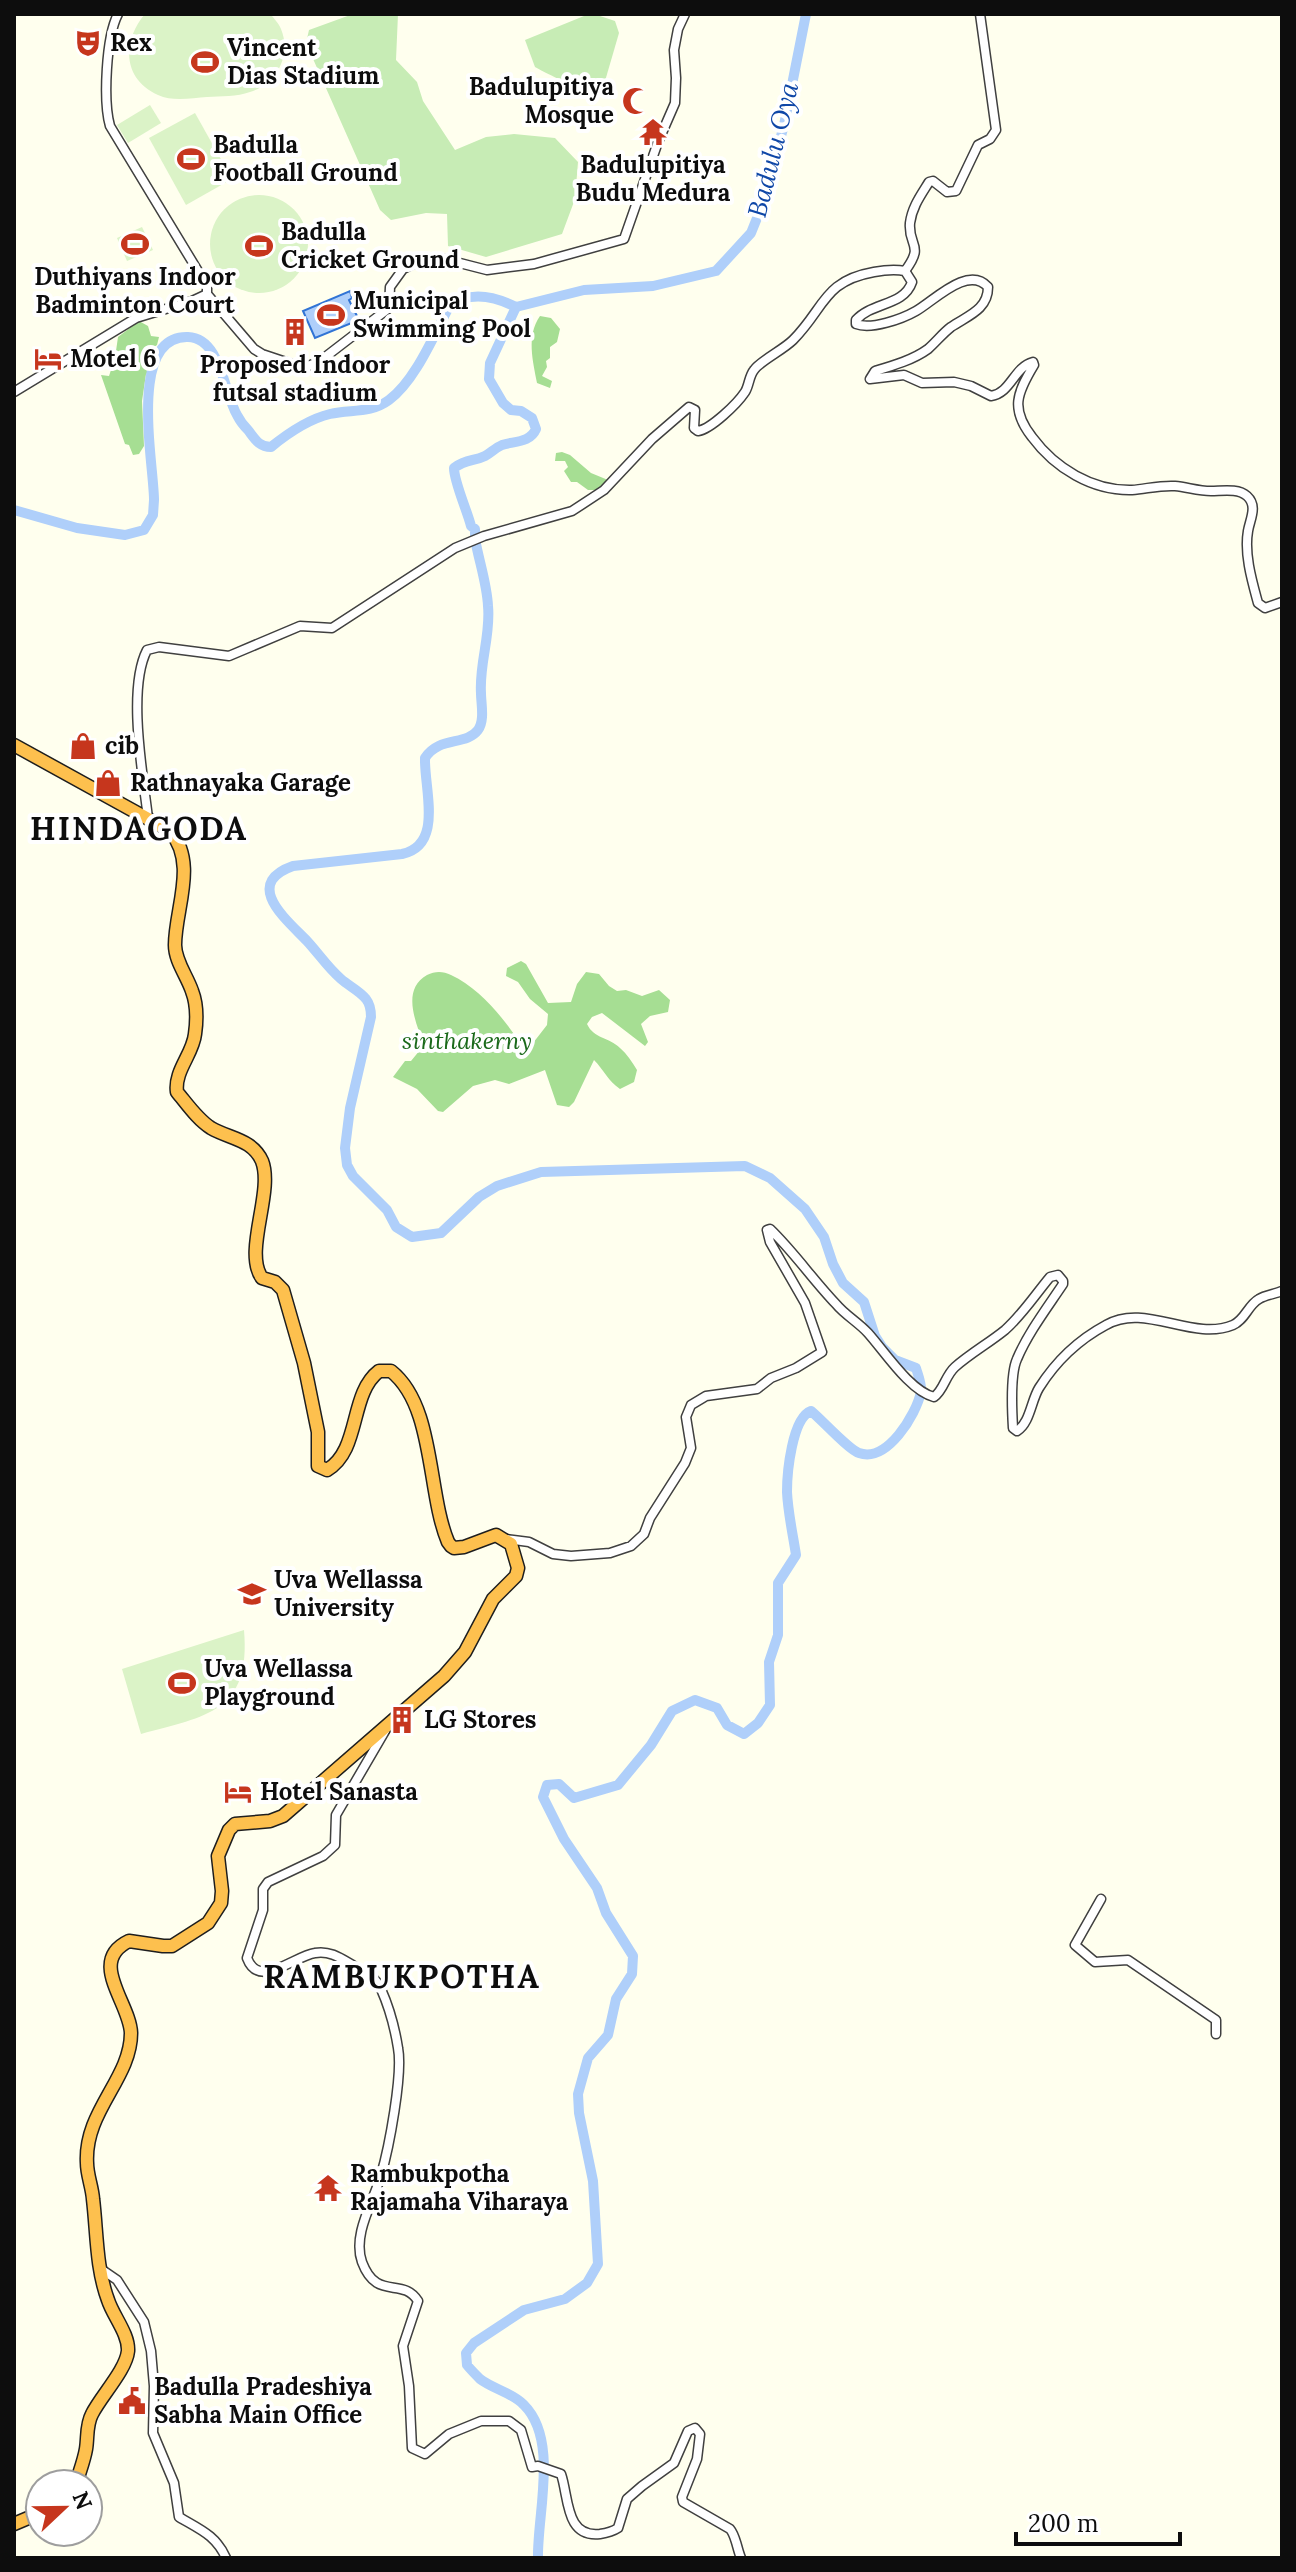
<svg xmlns="http://www.w3.org/2000/svg" width="1296" height="2572" viewBox="0 0 1296 2572" font-family="Lora,serif">
<style>
.green{fill:#c7ecb5}
.forest{fill:#a6de93}
.pitch{fill:#dbf3c7}
.water{fill:#afcffa;stroke:#3174d5;stroke-width:2}
.lines{fill:none;stroke-linecap:round;stroke-linejoin:round}
.river{stroke:#afcffa;stroke-width:10}
.minor-casing{stroke:#404040;stroke-width:11}
.highway-casing{stroke:#1e1e1e;stroke-width:15}
.minor{stroke:#fff;stroke-width:8}
.highway{stroke:#fdc04e;stroke-width:12}
.labels{text-anchor:middle;stroke-width:8;stroke-linejoin:round;paint-order:stroke}
.poi-label{font-size:24px;font-weight:bold;fill:#0d0d0d;stroke:#fff;text-anchor:start}
.park-label{font-size:24px;font-style:italic;fill:#1a691a;stroke:#fff}
.water-label{font-size:26px;font-style:italic;fill:#0f47a7;stroke:#fff}
.district-label{font-size:32px;font-weight:bold;letter-spacing:2px;fill:#0d0d0d;stroke:#fff}
</style>
<rect width="100%" height="100%" fill="#ffe"/>
<g class="green">
<polygon points="353,14 398,14 396,60 417,82 423,101 455,150 486,137 514,134 555,138 578,162 575,199 562,234 486,257 448,246 447,214 426,213 391,220 380,210 306,43 309,30"/>
<path d="M594,14L615,21L619,33L603,88C585,93 551,76 535,67L525,40L584,16Z"/>
</g>
<g class="forest">
<path d="M540,316L551,318L560,329L557,342L550,347V358L546,361L547,367L542,376L552,381L550,388L537,383C533,361 526,336 540,316Z"/>
<polygon points="139,321 148,326 151,336 159,337 157,345 148,351 145,358 151,371 146,374 142,401 144,446 139,454 133,455 129,445 125,444 101,375 109,376 115,358 118,337"/>
<polygon points="562,452 570,455 591,473 608,480 600,490 588,490 577,482 571,482 564,471 568,467 565,461 555,461 556,453"/>
<path d="M521,961L526,964L548,1003L571,1002L577,984L586,972L599,974L609,986L617,991L626,990L642,996L659,990L670,1000L668,1012L650,1016L641,1024L648,1042L645,1046L602,1013L592,1017L587,1024C594,1039 609,1037 620,1048C627,1054 632,1062 637,1070L634,1082L620,1089C608,1081 604,1070 594,1060L574,1102L569,1107L557,1105L545,1070L509,1084L495,1080L473,1086L443,1112L438,1111L417,1089L393,1077L405,1061H411L420,1050L423,1043C416,1022 401,990 427,975C435,971 443,971 451,975C481,989 503,1018 521,1044L533,1043L547,1025L548,1014L530,999L518,982L506,976L507,968Z"/>
</g>
<g class="pitch">
<path d="M145,14H270C274,18 279,24 281,29C292,56 276,84 250,92C237,97 221,96 207,97C192,98 173,102 158,95C122,79 122,41 145,14Z"/>
<polygon points="150,105 161,123 128,143 117,125"/>
<polygon points="195,113 232,179 186,205 149,138"/>
<circle cx="259" cy="244" r="49"/>
<polygon points="142,227 153,250 127,261 117,238"/>
<path d="M244,1630C251,1712 207,1716 141,1734L122,1669Z"/>
</g>
<polygon class="water" points="350,291 352,298 349,300 359,320 315,338 303,311"/>
<g class="lines">
<g class="river">
<path d="M516,307L490,363L489,379L503,403L511,410L521,411L532,418L536,429C530,443 514,441 502,445C495,448 491,453 485,456C473,462 467,458 454,468C454,482 467,510 471,526L475,529V539C479,561 487,584 488,606C491,635 479,664 481,693C481,704 485,720 478,730C466,746 439,736 425,758C424,789 444,845 402,854L293,866C242,884 287,920 307,941C319,954 328,968 341,979C349,986 360,991 366,999C370,1004 371,1010 371,1017L350,1108L345,1148L347,1165L353,1176L387,1210L396,1227L412,1237L441,1233L479,1197L497,1186L541,1172L745,1166L770,1178L805,1209L824,1237L833,1264L843,1283L864,1302L875,1336L882,1347L895,1360L916,1368C918,1375 922,1384 921,1392C916,1415 887,1463 859,1453C849,1450 821,1419 811,1411C792,1418 787,1473 787,1492C788,1513 793,1535 796,1555L778,1583V1635L769,1662L770,1705L758,1723L744,1734L727,1725L717,1708L695,1700L672,1711L651,1745L618,1785L574,1798L559,1784L547,1785L543,1797L564,1839L597,1888L606,1913L633,1956L632,1974L616,1999L608,2035L588,2058L578,2094L579,2113L593,2181L598,2264L587,2283L565,2299L524,2310L474,2343L466,2353L467,2365C471,2370 476,2375 480,2379C493,2389 513,2393 524,2405C559,2440 537,2514 538,2558"/>
<path d="M14,510L77,528L125,535L144,530L153,515L154,500C154,464 127,335 188,337C221,338 224,393 237,415C240,421 244,426 248,430C255,439 259,447 271,447C287,434 309,419 330,414C351,409 370,414 389,400C415,381 434,335 449,307C469,290 494,296 516,307L584,290L653,286L716,271L751,233L763,203L784,125L806,14"/>
</g>
<g class="minor-casing">
<g id="minor">
<path d="M118,14C106,37 103,101 110,126L207,286V294L254,349L262,354L298,366L306,367L320,361L389,308L390,287L403,269L413,264L444,259L487,270L534,264L624,239L658,142L675,103L676,78L674,50L678,29L685,14"/>
<path d="M905,271C925,244 908,247 910,223C912,207 921,195 929,182L933,181L947,192L956,191L978,145L990,139L996,130L980,14"/>
<polyline points="14,392 136,318 192,301 207,294"/>
<path d="M148,818C143,775 127,689 147,650L159,647L229,656L300,626L332,628L455,548L484,536L572,511L604,490L652,439L689,407L695,410L694,428L698,431C711,429 737,404 745,392C749,386 749,376 754,370C760,361 783,350 793,340C825,308 823,281 874,272C885,270 894,269 905,271L912,282C904,306 872,302 856,320V324C871,330 902,319 916,311C935,300 968,265 988,287C988,310 967,316 951,327C943,333 936,342 928,349C913,360 892,366 875,371L870,379L904,375L922,383L954,382L971,386L991,396C1011,393 1014,367 1033,362L1034,365C1017,393 1010,409 1032,437C1055,468 1092,491 1132,490C1146,489 1160,485 1175,486C1187,487 1198,491 1211,491C1222,491 1238,488 1247,496C1258,506 1250,519 1248,531C1244,554 1252,581 1258,603L1265,608L1282,602"/>
<path d="M506,1539L529,1542L553,1554L571,1556L610,1553L631,1546L644,1534L650,1518L685,1463L691,1448L686,1417L691,1405L706,1396L757,1389L771,1378L796,1368L822,1352L805,1303L770,1242L767,1230L770,1229C794,1252 813,1280 836,1304C845,1315 858,1322 868,1333C885,1352 910,1391 934,1397C944,1390 945,1376 955,1367C971,1353 989,1343 1005,1330C1022,1315 1035,1295 1050,1277L1058,1275L1063,1281V1284C1047,1308 1028,1333 1017,1359C1010,1374 1012,1411 1013,1428L1017,1431C1030,1423 1031,1401 1039,1388C1056,1361 1078,1340 1106,1325C1145,1302 1192,1342 1233,1325C1245,1320 1248,1305 1259,1299C1265,1295 1275,1294 1282,1291"/>
<path d="M385,1731L336,1815L335,1845L323,1856L268,1882L263,1889V1910L247,1958C259,1990 294,1956 315,1953C330,1950 342,1959 354,1966C365,1972 376,1977 381,1989C389,2007 395,2029 398,2048C403,2074 389,2148 381,2175C374,2201 352,2234 362,2262C377,2302 402,2276 418,2301L403,2346L409,2386L412,2448L425,2454L449,2434L481,2421H509L521,2430L532,2467L538,2466L561,2474C569,2497 565,2538 600,2534C607,2533 612,2532 618,2528L627,2499L642,2486L674,2463L688,2431L695,2428L700,2434L697,2459L682,2497L683,2502L730,2529C736,2536 737,2549 741,2558"/>
<polyline points="1101,1899 1075,1945 1095,1962 1128,1960 1216,2020 1216,2034"/>
<path d="M101,2269L117,2280L144,2322L151,2351L154,2386L153,2433L174,2483L179,2517C199,2529 216,2535 226,2558"/>
</g>
</g>
<g class="highway-casing">
<g id="highway">
<path d="M14,745L170,831C198,863 175,909 175,945C175,961 187,976 192,991C197,1004 197,1020 195,1034C193,1054 174,1071 177,1092C187,1104 198,1120 211,1128C230,1139 252,1139 262,1161C274,1192 243,1252 262,1278L275,1282L283,1290L304,1363L318,1432V1466L327,1470C361,1450 349,1394 379,1371H391C435,1406 427,1492 448,1542L451,1546L454,1548L464,1547L496,1535L511,1544L518,1568L516,1576L493,1599L465,1652L444,1676L283,1816L270,1821L235,1824L229,1830L218,1856L222,1891L221,1903L208,1923L172,1946H163L129,1941C87,1961 130,2003 131,2033C131,2079 84,2111 87,2163C87,2175 92,2186 93,2199C97,2232 96,2268 108,2300C113,2316 129,2334 128,2351C126,2370 101,2396 92,2414C86,2425 88,2437 86,2449C84,2461 79,2473 76,2484"/>
<polyline points="14,2524 40,2513"/>
</g>
</g>
<use href="#minor" class="minor"/>
<use href="#highway" class="highway"/>
</g>
<defs>
<g id="theatre-bare" transform="scale(2.16)"><path d="M-5-5.5Q0-4 5-5.5V0Q5 5 0 6Q-5 5-5 0ZM-3.3-2.5H-1v1.5H-3.3ZM1-2.5H3.3v1.5H1ZM-2.8 1Q0 5.5 2.8 1Z" fill="#c6361d" stroke="#fff" stroke-width="2.5" paint-order="stroke"/></g>
<g id="stadium-bare" transform="scale(2.16)"><path d="M0-5a6.5 5 0 1 0 0 10a6.5 5 0 1 0 0-10ZM-3.5-1.8h7v3.6h-7Z" fill="#c6361d" stroke="#fff" stroke-width="2.5" paint-order="stroke"/></g>
<g id="mosque-bare" transform="scale(2.16)"><path d="M3.5-4.9A6 6 0 1 0 3.5 4.9A5 5 0 1 1 3.5-4.9Z" fill="#c6361d" stroke="#fff" stroke-width="2.5" paint-order="stroke"/></g>
<g id="temple-bare" transform="scale(2.16)"><path d="M0-6L5-2H3V0L6.5 2.5H4V6H1.5V3h-3V6H-4V2.5H-6.5L-3 0V-2H-5Z" fill="#c6361d" stroke="#fff" stroke-width="2.5" paint-order="stroke"/></g>
<g id="building-bare" transform="scale(2.16)"><path d="M-4-6H4V6H1V3H-1V6H-4ZM-2.5-4.3h1.7v1.8h-1.7ZM.8-4.3h1.7v1.8H.8ZM-2.5-1h1.7V.8h-1.7ZM.8-1h1.7V.8H.8Z" fill="#c6361d" stroke="#fff" stroke-width="2.5" paint-order="stroke"/></g>
<g id="hotel-bare" transform="scale(2.16)"><path d="M-6-4.5h1.5V1H6V5H4.5V3h-9V5H-6ZM-4 0a1.8 1.8 0 1 1 3.6 0ZM.5 0V-2.5h3Q6-2.5 6 0Z" fill="#c6361d" stroke="#fff" stroke-width="2.5" paint-order="stroke"/></g>
<g id="shop-bare" transform="scale(2.16)"><path d="M-5-2.5h2.3a2.7 3.5 0 0 1 5.4 0H5L5.5 6h-11ZM-1.5-2.5h3a1.5 2.3 0 0 0-3 0Z" fill="#c6361d" stroke="#fff" stroke-width="2.5" paint-order="stroke"/></g>
<g id="university-bare" transform="scale(2.16)"><path d="M0-5L7-2L0 1L-7-2ZM-4 1L0 2.5L4 1V4Q0 6-4 4Z" fill="#c6361d" stroke="#fff" stroke-width="2.5" paint-order="stroke"/></g>
<g id="civic-bare" transform="scale(2.16)"><path d="M-.6-6.5H3V-4.5H.6V-3L4-1V1h2V6H-6V1h2V-1L-.6-3ZM-1.2 2.5V6h2.4V2.5Z" fill="#c6361d" stroke="#fff" stroke-width="2.5" paint-order="stroke"/></g>
</defs>
<g fill-rule="evenodd">
<use href="#theatre-bare" x="88" y="43"/>
<use href="#stadium-bare" x="205" y="62"/>
<use href="#mosque-bare" x="636" y="101"/>
<use href="#temple-bare" x="653" y="132"/>
<use href="#stadium-bare" x="191" y="159"/>
<use href="#stadium-bare" x="135" y="244"/>
<use href="#stadium-bare" x="259" y="246"/>
<use href="#stadium-bare" x="331" y="315"/>
<use href="#building-bare" x="295" y="332"/>
<use href="#hotel-bare" x="48" y="359"/>
<use href="#shop-bare" x="83" y="746"/>
<use href="#shop-bare" x="108" y="783"/>
<use href="#university-bare" x="252" y="1594"/>
<use href="#stadium-bare" x="182" y="1683"/>
<use href="#building-bare" x="402" y="1720"/>
<use href="#hotel-bare" x="238" y="1792"/>
<use href="#temple-bare" x="328" y="2188"/>
<use href="#civic-bare" x="132" y="2401"/>
</g>
<g class="labels">
<g class="poi-label">
<text x="110" y="51">Rex</text>
<text x="227" y="56">Vincent<tspan x="227" dy="28">Dias Stadium</tspan></text>
<text x="614" y="95" text-anchor="end">Badulupitiya<tspan x="614" dy="28">Mosque</tspan></text>
<text x="213" y="153">Badulla<tspan x="213" dy="28">Football Ground</tspan></text>
<text x="653" y="173" text-anchor="middle">Badulupitiya<tspan x="653" dy="28">Budu Medura</tspan></text>
<text x="281" y="240">Badulla<tspan x="281" dy="28">Cricket Ground</tspan></text>
<text x="135" y="285" text-anchor="middle">Duthiyans Indoor<tspan x="135" dy="28">Badminton Court</tspan></text>
<text x="353" y="309">Municipal<tspan x="353" dy="28">Swimming Pool</tspan></text>
<text x="70" y="367">Motel 6</text>
<text x="295" y="373" text-anchor="middle">Proposed Indoor<tspan x="295" dy="28">futsal stadium</tspan></text>
<text x="105" y="754">cib</text>
<text x="130" y="791">Rathnayaka Garage</text>
<text x="274" y="1588">Uva Wellassa<tspan x="274" dy="28">University</tspan></text>
<text x="204" y="1677">Uva Wellassa<tspan x="204" dy="28">Playground</tspan></text>
<text x="424" y="1728">LG Stores</text>
<text x="260" y="1800">Hotel Sanasta</text>
<text x="350" y="2182">Rambukpotha<tspan x="350" dy="28">Rajamaha Viharaya</tspan></text>
<text x="154" y="2395">Badulla Pradeshiya<tspan x="154" dy="28">Sabha Main Office</tspan></text>
</g>
<g class="park-label">
<text x="467" y="1049">sinthakerny</text>
</g>
<g class="water-label">
<text transform="translate(773 150) rotate(-76)" y="9">Badulu Oya</text>
</g>
<g class="district-label">
<text x="139" y="840">HINDAGODA</text>
<text x="402" y="1988">RAMBUKPOTHA</text>
</g>
</g>
<rect width="1296" height="2572" fill="none" stroke="#0d0d0d" stroke-width="32"/>
<g transform="translate(64 2508) rotate(68)"><circle r="38" fill="#ffffff" stroke="#9e9e9e" stroke-width="2"/>
<path d="M0-6L14 30L0 20L-14 30Z" fill="#c6361d"/>
<text y="-12" font-size="22" font-weight="bold" text-anchor="middle" fill="#0d0d0d">N</text>
</g>
<path d="M1016 2532v12h164v-12" fill="none" stroke="#0d0d0d" stroke-width="4"/>
<text x="1028" y="2532" font-size="24" fill="#0d0d0d" stroke="#ffffff" stroke-width="6" paint-order="stroke">200 m</text>
</svg>
